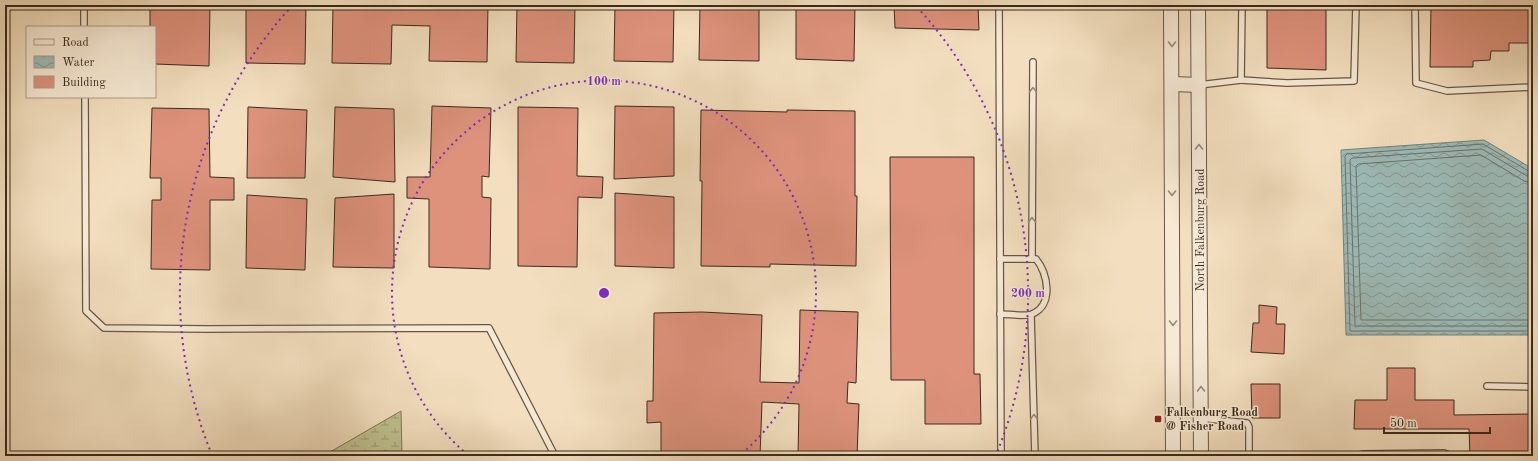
<svg xmlns="http://www.w3.org/2000/svg" width="1538" height="461" viewBox="0 0 1538 461" font-family="'Old Standard TT',serif">
<style>
.wetland{fill:url(#wetland-marsh);stroke:#7c7656}
.water{fill:url(#water-waves);stroke:#75817a}
.lines{fill:none;stroke-linecap:round;stroke-linejoin:round}
.shore{stroke:#6c726b;stroke-width:1}
.building{fill:#de927c;stroke:#3a2a1e}
.service-casing{stroke:#685746;stroke-width:8}
.tertiary-casing{stroke:#685746;stroke-width:16}
.service{stroke:#f7ead5;stroke-width:5.5}
.tertiary{stroke:#f7ead5;stroke-width:14}
.oneway{stroke:#988a7a}
.ring{fill:none;stroke:#7b2cbf;stroke-width:2;stroke-dasharray:2 4}
.poi-dot{fill:#8f2418;stroke:#f7ead5;stroke-width:1.5}
.labels{text-anchor:middle;stroke-width:3;stroke-linejoin:round;paint-order:stroke}
.street-label{font-size:12px;fill:#3a2a1e;stroke:#f7ead5}
.poi-label{font-size:12px;font-weight:bold;fill:#3a2a1e;stroke:#f7ead5;text-anchor:start}
.centre{fill:#7b2cbf;stroke:#f7ead5;stroke-width:2}
.ring-label{font-size:12px;text-anchor:middle;font-weight:bold;fill:#7b2cbf;stroke:#f7ead5;stroke-width:3;stroke-linejoin:round;paint-order:stroke}
</style>
<defs>
<pattern id="wetland-marsh" width="20" height="14" patternUnits="userSpaceOnUse"><rect width="20" height="14" fill="#bfc18f"/><path d="M1 5h8M5 5V1M11 12h8M15 12V8" fill="none" stroke="#9c9d74"/></pattern>
<pattern id="water-waves" width="16" height="10" patternUnits="userSpaceOnUse"><rect width="16" height="10" fill="#9dbbb8"/><path d="M0 5q4-4 8 0t8 0" fill="none" stroke="#819895"/></pattern>
</defs>
<rect width="100%" height="100%" fill="#f3dfbf"/>
<filter id="stains"><feTurbulence type="fractalNoise" baseFrequency=".005" numOctaves="4"/><feColorMatrix values="0 0 0 0 .2 0 0 0 0 .09 0 0 0 0 .02 0 0 0 .5 -.17"/></filter>
<radialGradient id="worn" r=".72"><stop offset=".6" stop-color="#630" stop-opacity="0"/><stop offset="1" stop-color="#630" stop-opacity=".3"/></radialGradient>
<polygon class="wetland" points="401,411 402,456 323,456"/>
<polygon class="water" points="1484,140 1533,169 1533,335 1346,335 1341,150"/>
<g class="lines">
<g class="shore">
<polyline points="1533,172 1530,172 1483,144 1347,154 1345,156 1350,331 1533,331"/>
<polyline points="1533,177 1527,176 1482,149 1352,158 1350,160 1355,326 1533,326"/>
<polyline points="1533,183 1524,181 1481,155 1358,164 1356,166 1361,320 1533,320"/>
</g>
</g>
<g class="building">
<polygon points="150,5 210,5 209,66 155,64 155,27 150,27"/>
<polygon points="246,5 306,5 305,64 246,63"/>
<polygon points="333,5 488,5 487,62 429,61 430,26 392,25 391,64 332,63"/>
<polygon points="517,5 575,5 574,63 516,62"/>
<polygon points="615,5 674,5 673,62 614,61"/>
<polygon points="700,5 759,5 759,61 699,60"/>
<polygon points="796,5 855,5 854,61 796,59"/>
<polygon points="894,5 978,5 979,30 895,28"/>
<polygon points="1267,5 1326,5 1326,70 1267,68"/>
<polygon points="1431,5 1533,5 1533,35 1532,35 1531,43 1509,43 1509,51 1491,51 1490,60 1473,61 1473,67 1430,67"/>
<polygon points="432,106 491,108 489,177 482,176 482,197 491,198 490,269 429,267 429,199 407,198 407,177 430,177"/>
<polygon points="615,106 674,107 674,176 614,179"/>
<polygon points="248,107 307,110 305,178 247,178"/>
<polygon points="335,107 394,109 395,182 333,177"/>
<polygon points="518,107 578,108 577,176 603,177 602,198 578,197 577,267 518,266"/>
<polygon points="152,108 209,109 210,177 234,178 234,200 210,200 210,270 151,269 152,200 161,200 161,178 150,178"/>
<polygon points="701,110 787,112 787,110 855,111 855,196 857,196 856,266 770,264 770,267 701,266 702,181 700,181"/>
<polygon points="890,157 974,157 974,374 980,374 981,424 925,424 925,380 891,380"/>
<polygon points="615,193 674,197 674,268 615,266"/>
<polygon points="394,194 394,268 333,267 335,198"/>
<polygon points="247,195 307,199 305,270 246,268"/>
<polygon points="1259,305 1277,307 1276,324 1285,324 1284,354 1251,352 1253,323 1259,323"/>
<polygon points="800,310 858,312 856,383 848,382 847,403 859,404 857,456 798,456 799,404 762,402 760,456 661,456 661,422 647,423 647,401 653,401 654,313 702,312 762,315 760,382 799,383"/>
<polygon points="1387,368 1415,368 1415,400 1454,400 1454,415 1533,414 1533,456 1470,456 1469,429 1354,429 1355,400 1387,400"/>
<polygon points="1251,384 1280,384 1280,418 1252,418"/>
</g>
<g class="lines">
<g class="service-casing">
<g id="service">
<polyline points="84,5 84,27"/>
<polyline points="999,5 1001,456"/>
<polyline points="1415,5 1416,83 1447,91 1533,87"/>
<polyline points="1241,80 1287,83 1354,81 1356,5"/>
<polyline points="1199,85 1241,80 1242,5"/>
<polyline points="85,97 86,311 104,328 207,329 489,328 555,456"/>
<path d="M1000,259H1036C1048,273 1054,305 1032,314C1026,317 1008,314 1000,314"/>
<polyline points="1032,259 1033,62"/>
<polyline points="1031,315 1035,456"/>
<polyline points="1487,386 1533,387"/>
<polyline points="1201,418 1247,423 1249,427 1249,456"/>
<polyline points="1355,456 1364,454 1444,453 1452,456"/>
</g>
</g>
<g class="tertiary-casing">
<g id="tertiary">
<polyline points="1171,5 1173,456"/>
<polyline points="1198,5 1201,456"/>
<polyline points="1172,84 1199,85"/>
</g>
</g>
<use href="#service" class="service"/>
<use href="#tertiary" class="tertiary"/>
</g>
<defs><path id="oneway-chevron" d="M-2-3.5L2.5 0L-2 3.5" fill="none" stroke-width="1.6" stroke-linecap="round" stroke-linejoin="round"/></defs>
<g class="oneway">
<use href="#oneway-chevron" transform="translate(1172 44) rotate(90)"/>
<use href="#oneway-chevron" transform="translate(1033 90) rotate(-90)"/>
<use href="#oneway-chevron" transform="translate(1199 147) rotate(-90)"/>
<use href="#oneway-chevron" transform="translate(1172 193) rotate(90)"/>
<use href="#oneway-chevron" transform="translate(1032 220) rotate(-90)"/>
<use href="#oneway-chevron" transform="translate(1173 323) rotate(90)"/>
<use href="#oneway-chevron" transform="translate(1201 389) rotate(-90)"/>
<use href="#oneway-chevron" transform="translate(1034 417) rotate(-92)"/>
</g>
<g class="ring">
<path d="M468 455A212 212 0 1 1 740 455"/>
<path d="M212 455A424 424 0 0 1 291 7M917 7A424 424 0 0 1 996 455"/>
</g>
<rect class="poi-dot" x="1154" y="415" width="8" height="8" rx="2"/>
<g class="labels">
<g class="street-label">
<text transform="translate(1200 230) rotate(-90)" y="4">North Falkenburg Road</text>
</g>
<g class="poi-label">
<text x="1166" y="416">Falkenburg Road<tspan x="1166" dy="14">@ Fisher Road</tspan></text>
</g>
</g>
<circle cx="604" cy="293" r="6" class="centre"/>
<g class="ring-label">
<text x="604" y="85">100 m</text>
<text x="1028" y="297">200 m</text>
</g>
<rect width="1538" height="461" fill="none" stroke="#f3dfbf" stroke-width="20"/>
<rect x="6" y="6" width="1526" height="449" fill="none" stroke="#3a2a1e" stroke-width="2"/>
<rect x="10" y="10" width="1518" height="441" fill="none" stroke="#3a2a1e"/>
<rect x="26" y="26" width="130" height="72" fill="#f7ead5" stroke="#ab9d8c"/>
<rect x="34" y="39" width="20" height="6" fill="#f7ead5" stroke="#ab9d8c"/>
<text x="62" y="46" font-size="12" fill="#3a2a1e">Road</text>
<rect x="34" y="56" width="20" height="12" fill="url(#water-waves)" stroke="#ab9d8c"/>
<text x="62" y="66" font-size="12" fill="#3a2a1e">Water</text>
<rect x="34" y="76" width="20" height="12" fill="#de927c" stroke="#ab9d8c"/>
<text x="62" y="86" font-size="12" fill="#3a2a1e">Building</text>
<path d="M1384 427v6h106v-6" fill="none" stroke="#3a2a1e" stroke-width="2"/>
<text x="1390" y="427" font-size="12" fill="#3a2a1e" stroke="#f7ead5" stroke-width="3" paint-order="stroke">50 m</text>
<rect width="100%" height="100%" filter="url(#stains)"/>
<rect width="100%" height="100%" fill="url(#worn)"/>
</svg>
